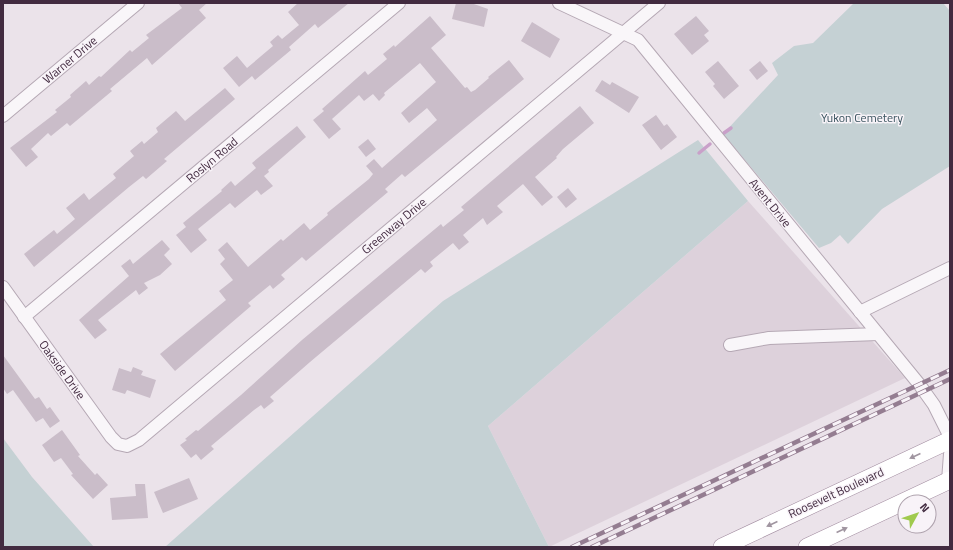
<svg xmlns="http://www.w3.org/2000/svg" width="953" height="550" viewBox="0 0 953 550" font-family="'Titillium Web',sans-serif">
<style>
.built{fill:#ddd1db}
.green{fill:#c5d1d4}
.lines{fill:none;stroke-linecap:round;stroke-linejoin:round}
.stream{stroke:#c9a0c9;stroke-width:3.5}
.building{fill:#cabdc9}
.minor-casing{stroke:#b5a8b4;stroke-width:14}
.highway-casing{stroke:#a18b9f;stroke-width:18}
.minor{stroke:#f9f6f9;stroke-width:12}
.highway{stroke:#fff;stroke-width:17}
.rail-casing{stroke:#947d91;stroke-width:4.5}
.rail{stroke:#f8f3f8;stroke-width:3;stroke-dasharray:9;stroke-linecap:butt}
.oneway{fill:#a095a0}
.labels{text-anchor:middle;stroke-width:3;stroke-linejoin:round;paint-order:stroke}
.street-label{font-size:12px;fill:#422b40;stroke:#f8f3f8}
.park-label{font-size:12px;fill:#39535e;stroke:#f8f3f8}
</style>
<rect width="100%" height="100%" fill="#ebe3ea"/>
<polygon class="built" points="748,201 905,378 549,547 488,426"/>
<g class="green">
<polygon points="854,3 943,3 950,11 950,166 882,209 848,244 840,235 831,243 819,248 723,134 778,75 772,63 794,46 813,43"/>
<polygon points="698,140 748,201 488,426 549,547 165,547 443,301"/>
<polygon points="3,438 32,477 94,547 3,547"/>
</g>
<g class="lines">
<g class="stream">
<polyline points="724,133 731,128"/>
<polyline points="699,153 710,144"/>
</g>
</g>
<g class="building">
<polygon points="178,3 207,3 199,10 206,18 152,65 147,58 110,89 112,91 70,126 67,123 51,136 48,133 31,149 38,157 26,167 10,148 57,112 55,110 71,97 70,95 86,81 89,85 99,76 101,77 130,50 132,52 149,38 146,35 182,8"/>
<polygon points="298,3 349,3 318,28 315,24 289,47 291,50 255,80 252,76 239,87 223,68 237,56 247,68 273,46 270,42 278,35 282,39 299,25 288,12"/>
<polygon points="456,3 471,3 488,9 484,27 452,19"/>
<polygon points="430,16 446,35 431,48 465,88 467,87 471,92 475,90 489,78 488,77 509,60 524,79 405,177 402,174 385,189 388,192 306,261 302,257 281,275 285,279 273,289 270,285 248,303 251,306 175,371 160,354 226,300 219,291 233,280 220,264 225,259 218,250 227,242 248,267 281,239 283,241 304,223 310,230 328,215 327,213 369,179 373,174 366,166 374,159 382,168 437,120 427,108 409,123 401,113 436,82 420,63 384,93 385,95 379,101 373,94 364,101 359,95 332,119 341,129 329,139 313,120 324,111 322,109 365,71 368,75 387,59 383,54 394,45 395,47"/>
<polygon points="696,16 709,31 704,35 709,41 692,55 674,34"/>
<polygon points="532,22 560,39 550,58 521,41"/>
<polygon points="718,61 739,86 724,99 713,86 715,84 705,72"/>
<polygon points="760,61 768,71 757,80 749,70"/>
<polygon points="602,80 610,85 612,82 639,97 629,113 595,91"/>
<polygon points="225,88 235,99 164,159 167,161 146,179 143,176 129,187 34,267 24,254 54,230 57,234 75,219 66,208 84,193 89,200 116,178 113,174 134,156 130,151 142,141 144,144 158,132 156,128 176,111 185,121"/>
<polygon points="580,106 594,123 563,149 556,157 557,158 535,177 553,197 542,206 523,184 497,206 503,212 487,225 483,218 463,235 469,242 459,250 453,243 430,262 433,266 425,273 421,269 310,362 270,397 274,401 264,409 261,405 254,410 211,446 214,449 201,460 196,454 191,458 180,445 187,440 185,439 196,430 198,431 241,395 302,340 441,224 443,227 464,210 461,207"/>
<polygon points="656,115 664,126 667,124 677,137 661,150 642,125"/>
<polygon points="297,126 306,137 268,170 269,172 264,176 273,186 261,195 257,190 235,208 230,203 198,229 207,240 191,253 176,235 186,227 183,223 222,191 221,190 231,181 235,186 256,168 252,163"/>
<polygon points="368,139 376,149 366,157 358,147"/>
<polygon points="568,188 577,199 566,208 557,197"/>
<polygon points="162,240 170,249 164,255 172,264 160,275 144,283 148,288 139,295 136,290 98,320 107,330 95,339 79,320 129,276 121,266 130,259 133,264"/>
<polygon points="3,355 35,399 39,397 47,409 50,407 60,421 50,428 43,418 36,422 13,390 7,394 3,388"/>
<polygon points="133,367 143,371 141,375 156,380 150,398 127,390 125,394 112,390 119,368 131,372"/>
<polygon points="62,430 80,455 78,456 95,475 97,473 108,485 93,499 71,475 73,474 61,458 54,462 42,445"/>
<polygon points="189,478 198,499 163,513 154,492"/>
<polygon points="135,484 145,484 148,518 112,520 110,498 136,496"/>
</g>
<g class="lines">
<g class="minor-casing">
<g id="minor">
<polyline points="559,3 638,40 919,384 934,405 950,437"/>
<polyline points="3,116 138,3"/>
<polyline points="3,287 111,437 118,444 127,446 139,440 659,3"/>
<polyline points="860,312 950,268"/>
<polyline points="24,317 399,3"/>
<polyline points="730,345 769,338 878,334"/>
<polyline points="948,481 950,454"/>
</g>
</g>
<g class="highway-casing">
<g id="highway">
<polyline points="722,547 950,440"/>
<polyline points="807,547 950,480"/>
</g>
</g>
<use href="#minor" class="minor"/>
<use href="#highway" class="highway"/>
<g class="rail-casing">
<g id="rail">
<polyline points="572,547 950,370"/>
<polyline points="592,547 950,379"/>
</g>
</g>
<use href="#rail" class="rail"/>
</g>
<defs><path id="oneway-solid" d="M-6-.8H1V-3.2L6.5 0L1 3.2V.8H-6Z"/></defs>
<g class="oneway">
<use href="#oneway-solid" transform="translate(915 456) rotate(155)"/>
<use href="#oneway-solid" transform="translate(772 524) rotate(155)"/>
<use href="#oneway-solid" transform="translate(842 530) rotate(-25)"/>
</g>
<g class="labels">
<g class="street-label">
<text transform="translate(70 60) rotate(-40)" y="4">Warner Drive</text>
<text transform="translate(212 160) rotate(-40)" y="4">Roslyn Road</text>
<text transform="translate(770 203) rotate(51)" y="4">Avent Drive</text>
<text transform="translate(394 226) rotate(-40)" y="4">Greenway Drive</text>
<text transform="translate(62 370) rotate(54)" y="4">Oakside Drive</text>
<text transform="translate(836 493) rotate(-25)" y="4">Roosevelt Boulevard</text>
</g>
<g class="park-label">
<text x="862" y="122">Yukon Cemetery</text>
</g>
</g>
<rect width="953" height="550" fill="none" stroke="#422b40" stroke-width="8"/>
<g transform="translate(917 514) rotate(50)"><circle r="19" fill="#f8f3f8" stroke="#afa3ae"/>
<path d="M0-3L7 15L0 10L-7 15Z" fill="#a0ca4e"/>
<text y="-6" font-size="11" font-weight="bold" text-anchor="middle" fill="#422b40">N</text>
</g>
</svg>
